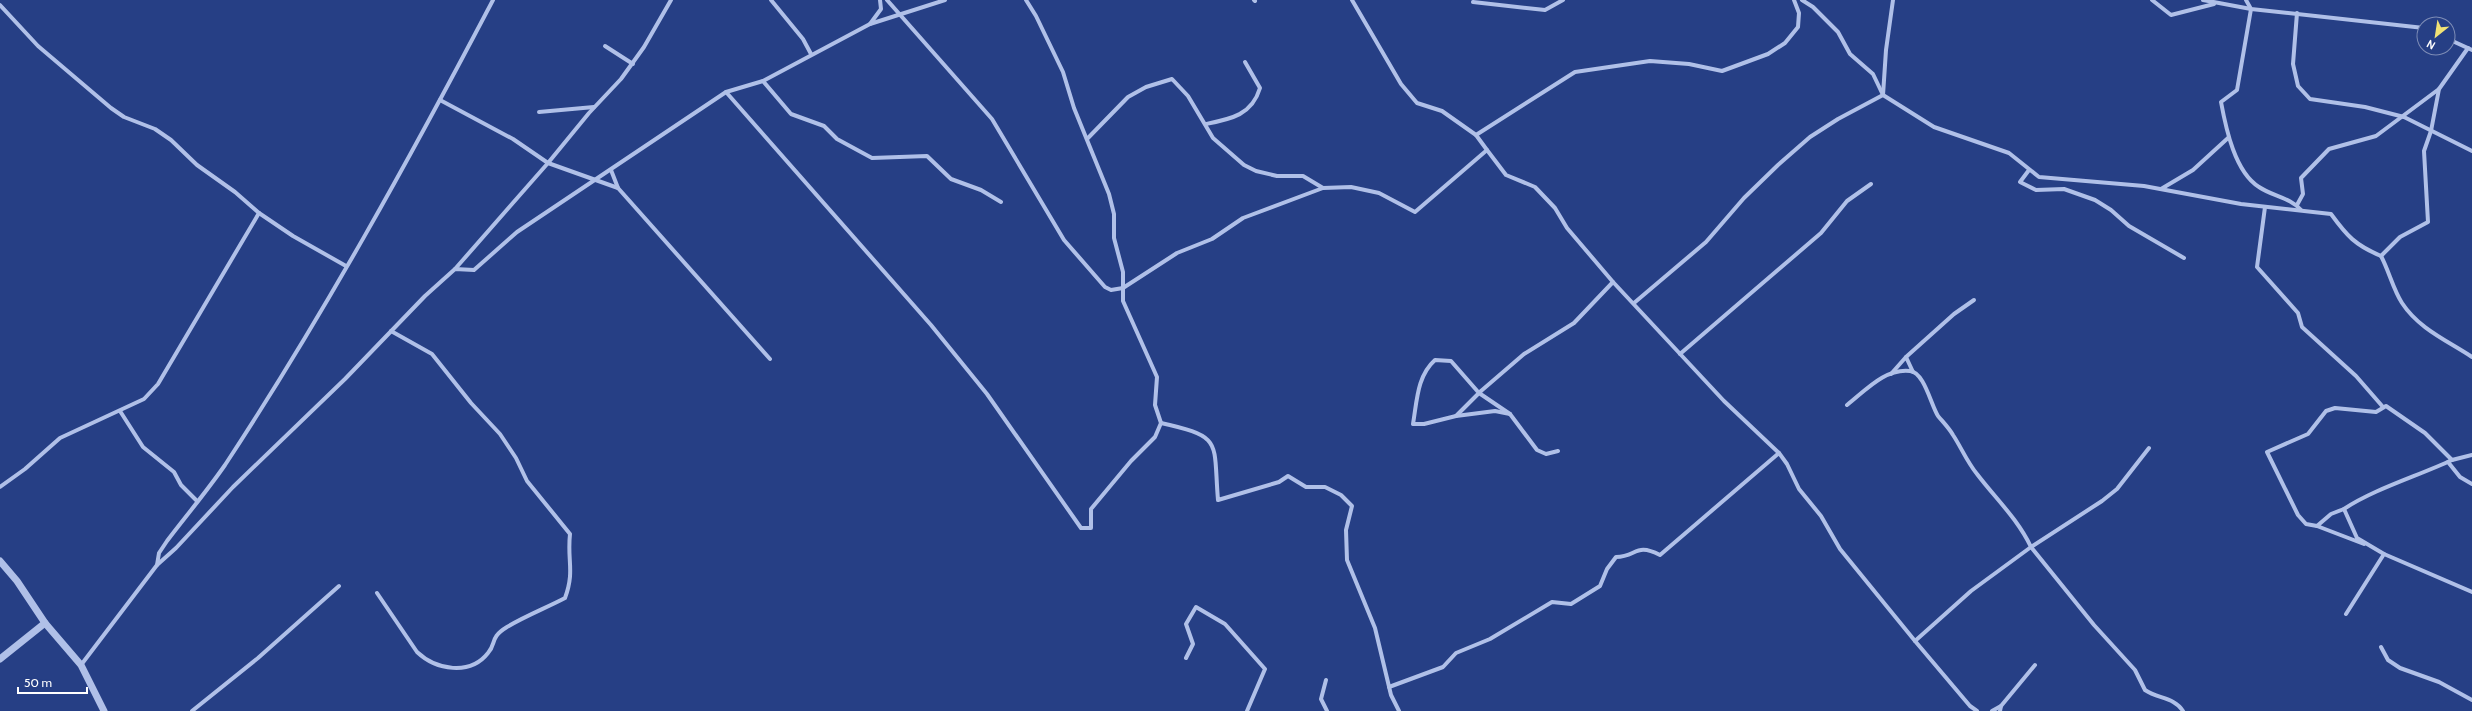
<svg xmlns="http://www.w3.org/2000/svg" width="2472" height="711" viewBox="0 0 2472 711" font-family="Cabin,sans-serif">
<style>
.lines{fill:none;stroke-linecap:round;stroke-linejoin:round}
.minor{stroke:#b0c0e8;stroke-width:4}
.tertiary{stroke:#b0c0e8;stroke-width:7}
</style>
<rect width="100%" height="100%" fill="#263f85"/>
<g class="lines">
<g class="minor">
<polyline points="771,0 803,39 811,54"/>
<polyline points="887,0 992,119 1064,240 1105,287 1111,290 1123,288 1177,253 1212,239 1243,218 1323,188 1351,187 1379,193 1415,212 1487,150 1476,135 1575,72 1650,61 1689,64 1722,71 1768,54 1785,43 1798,27 1799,13 1794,0"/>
<polyline points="1254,0 1255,1"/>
<polyline points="1352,0 1401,84 1417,103 1442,111 1476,135"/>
<path d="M1802,0L1813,7L1838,32L1850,54L1873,74L1883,95L1934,127L2009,153L2039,177L2144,186L2241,204L2331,214C2347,236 2355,245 2381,256C2389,271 2393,289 2402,303C2419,329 2448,341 2472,357"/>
<polyline points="2152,0 2171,15 2214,4"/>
<polyline points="2203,0 2251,9 2424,28"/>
<path d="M2246,0L2251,9L2237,90L2221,102C2226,129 2235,172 2259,187C2272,196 2291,198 2301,210"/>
<polyline points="1473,2 1545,10 1563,0"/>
<polyline points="0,5 38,46 111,108 124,117 155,129 171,140 197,165 235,192 259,213 293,236 346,266"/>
<polyline points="2297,13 2293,64 2298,86 2310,99 2365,107 2404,117 2472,151"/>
<polyline points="870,24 881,9 880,0"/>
<polyline points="2448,39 2472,50"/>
<polyline points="605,46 633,64"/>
<polyline points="763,81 791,114 824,126 837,139 872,158 927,156 951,179 981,190 1001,202"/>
<polyline points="726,92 931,325 987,394 1081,528 1091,528 1091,509 1131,461 1155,437 1161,423 1155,405 1157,377 1123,301 1123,272 1114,238 1114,214 1109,194 1074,108 1063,72 1036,16 1026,0"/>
<polyline points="440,100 513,139 548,163 618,188"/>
<polyline points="539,112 594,107"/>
<path d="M1206,124C1231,119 1252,115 1260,88L1245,62"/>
<polyline points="1088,138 1128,97 1146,87 1172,79 1188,96 1213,138 1244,165 1256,171 1277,176 1303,176 1323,188"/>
<polyline points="1487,150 1506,175 1535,187 1555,208 1567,228 1613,282 1724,401 1779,453 1787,464 1799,489 1821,516 1840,549 1915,641"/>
<polyline points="611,170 618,188 770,359"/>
<polyline points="2029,170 2020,182 2036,190 2064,189 2095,200 2111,210 2129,226 2184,258"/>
<polyline points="2161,189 2193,170 2228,138"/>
<polyline points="2297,205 2303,194 2301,178 2329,149 2376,136 2439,89"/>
<polyline points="2265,207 2257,267 2298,313 2302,327 2356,376 2383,407"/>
<polyline points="2381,256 2400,237 2428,222 2424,151 2431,131 2439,89 2468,48"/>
<polyline points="455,269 548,163 589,113 621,79 644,47 671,0"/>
<polyline points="1634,303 1706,242 1744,198 1778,165 1810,137 1838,119 1883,95 1886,50 1893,0"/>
<polyline points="1680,354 1821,233 1847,201 1871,184"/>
<polyline points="1906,357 1954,314 1974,300"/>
<polyline points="1891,374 1906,357 1913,372"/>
<path d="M1847,405C1865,391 1885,368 1910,371C1924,372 1931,405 1938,416C1943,422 1949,428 1953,435C1961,447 1967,462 1977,474C1996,499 2017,518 2031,547L2102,501L2117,489L2149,448"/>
<polyline points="120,411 143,447 174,472 181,485 197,501"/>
<path d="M1510,414L1479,393L1451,361L1435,360C1417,376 1417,401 1413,424H1424L1456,416L1481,391L1524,354L1574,323L1613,282"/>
<polyline points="1456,416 1495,411 1510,414 1537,450 1546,454 1558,451"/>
<path d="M1161,423C1224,437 1213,441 1218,500L1279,482L1288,476L1306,487H1325L1341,495L1352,506L1346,530L1347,560L1375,628L1391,695L1399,711"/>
<polyline points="2452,460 2472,455"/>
<polyline points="2448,462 2460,477 2472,484"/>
<polyline points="0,487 25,469 60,438 144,399 158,384 259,213"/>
<path d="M2317,526L2306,524L2298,515L2267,452L2308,434L2326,411L2335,408L2376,412L2386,406L2425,433L2452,460C2418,476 2374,489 2344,509"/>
<polyline points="2364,544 2317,526 2331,514 2344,509 2357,538 2384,554"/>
<polyline points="157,565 176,548 233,487 345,379 425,296 455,269 474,270 517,232 726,92 763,81 870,24 945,0"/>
<path d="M377,593L417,652C436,670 470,676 488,653C497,643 489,638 507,627C525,616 546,608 565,598C575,571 567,561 570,534L527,481L516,458L500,434L471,403L432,354L391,331"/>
<polyline points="2346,614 2384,554 2472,592"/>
<polyline points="2381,647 2388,660 2400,668 2439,682 2472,700"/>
<polyline points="1186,658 1193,644 1186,624 1196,607 1225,624 1265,669 1247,711"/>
<path d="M81,665L157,565L159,553L167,541C186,516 207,491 225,465C323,316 410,158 493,0"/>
<polyline points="1326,680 1321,699 1327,711"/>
<path d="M1389,687L1443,667L1456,653L1490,639L1552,602L1571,604L1600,586L1607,569L1616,557C1637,557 1635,542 1660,555L1779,453"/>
<polyline points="192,711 258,658 339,586"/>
<path d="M1977,711L1970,706L1915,641L1971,591L2031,547L2094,625L2135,670L2145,690C2158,699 2174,697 2183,711"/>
<polyline points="1992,711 2001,706"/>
<polyline points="2000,711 2001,706 2035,665"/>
</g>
<g class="tertiary">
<polyline points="0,561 17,581 45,623 81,665 104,711"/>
<polyline points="0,659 45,623"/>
</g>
</g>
<g transform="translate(2436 36) rotate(210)"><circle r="19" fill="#263f85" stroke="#7d8cb6"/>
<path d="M0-3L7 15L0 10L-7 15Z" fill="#f1e275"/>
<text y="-6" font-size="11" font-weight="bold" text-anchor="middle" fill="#ffffff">N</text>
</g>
<path d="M18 687v6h69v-6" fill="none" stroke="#ffffff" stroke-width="2"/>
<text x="24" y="687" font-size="12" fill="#ffffff" stroke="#263f85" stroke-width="3" paint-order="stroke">50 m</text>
</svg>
